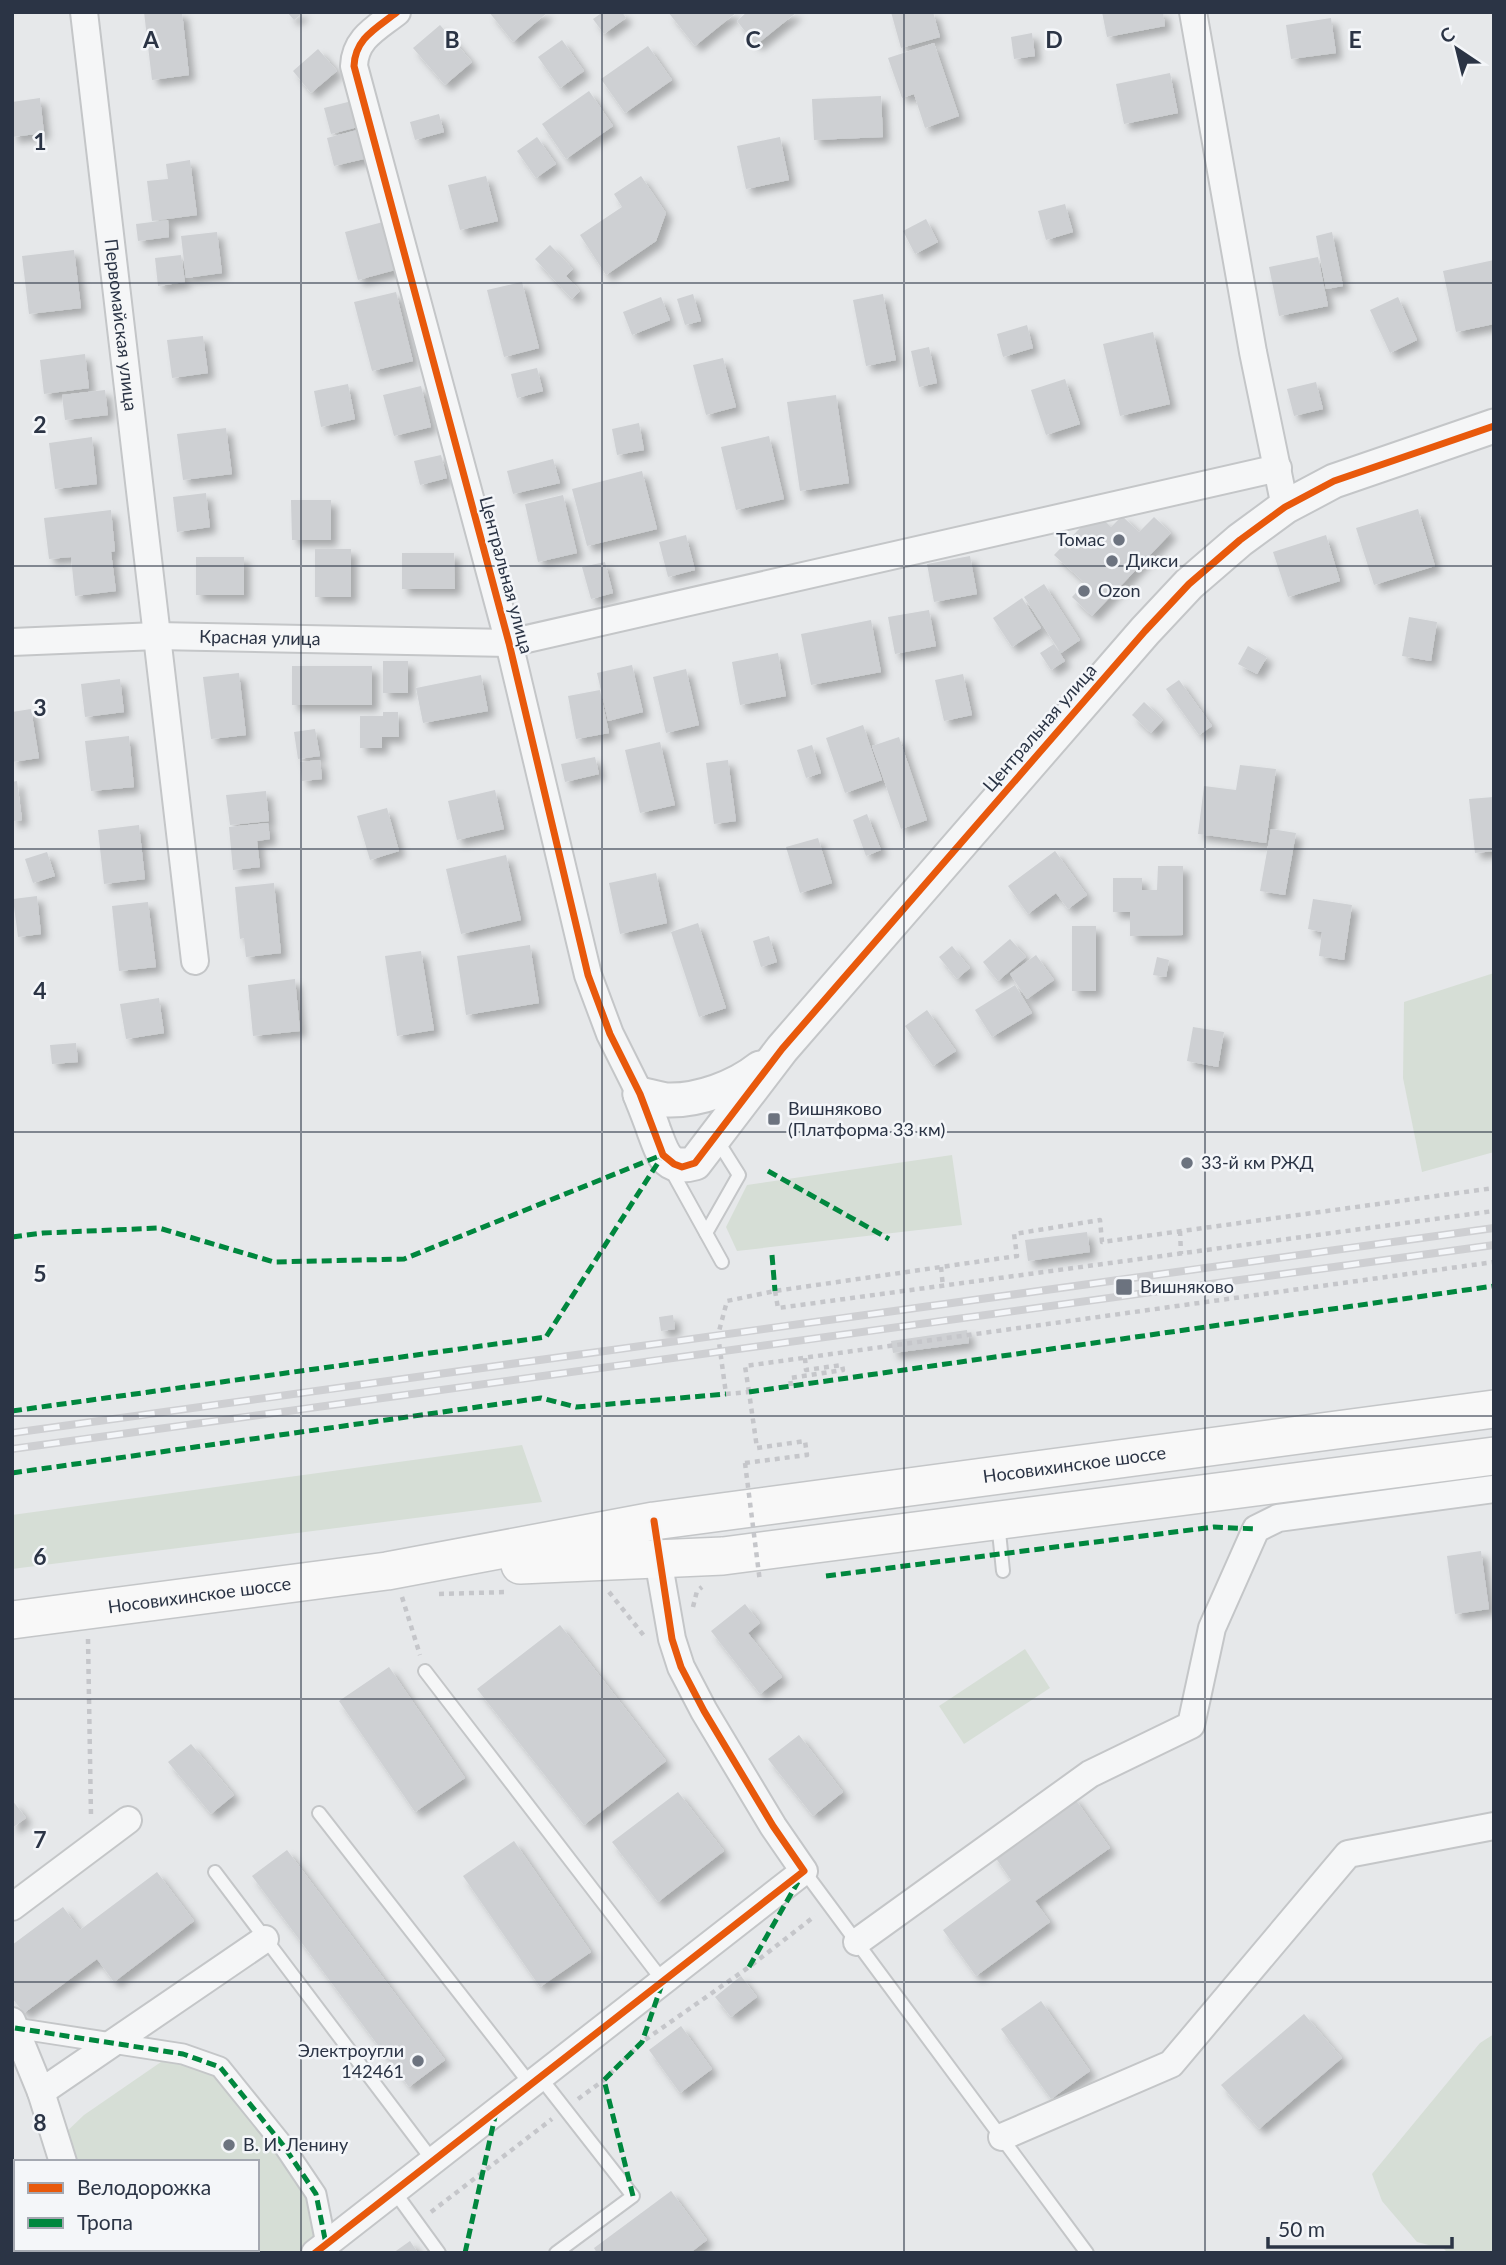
<svg xmlns="http://www.w3.org/2000/svg" width="1506" height="2265" viewBox="0 0 1506 2265" font-family="Lato,sans-serif">
<style>
.green{fill:#d6ded6}
.building{fill:#ced0d3;filter:url(#shadow)}
.lines{fill:none;stroke-linecap:round;stroke-linejoin:round}
.service-casing{stroke:#c4c6c8;stroke-width:16}
.pedestrian-casing{stroke:#c4c6c8;stroke-width:23}
.minor-casing{stroke:#c4c6c8;stroke-width:30}
.tertiary-casing{stroke:#c4c6c8;stroke-width:37}
.secondary-casing{stroke:#c4c6c8;stroke-width:40}
.path{stroke:#c5c6ca;stroke-width:4.5;stroke-dasharray:5 5;stroke-linecap:butt}
.service{stroke:#f5f6f7;stroke-width:12}
.pedestrian{stroke:#f5f6f7;stroke-width:19}
.minor{stroke:#f5f6f7;stroke-width:26}
.tertiary{stroke:#f5f6f7;stroke-width:33}
.secondary{stroke:#f8f8f8;stroke-width:37}
.rail-casing{stroke:#cecfd2;stroke-width:8}
.rail{stroke:#f4f6f9;stroke-width:5;stroke-dasharray:16;stroke-linecap:butt}
.path-bridge{stroke:#c5c6ca;stroke-width:4.5;stroke-dasharray:5 5;stroke-linecap:butt}
.quiet{stroke:#00873e;stroke-width:5;stroke-dasharray:10 5;stroke-linecap:butt}
.cycleway-casing{stroke:#f4f6f9;stroke-width:11}
.cycleway{stroke:#e8590c;stroke-width:7}
.grid{fill:none;stroke:#2b3445;stroke-width:2;stroke-opacity:0.55}
.poi-dot{fill:#6c737f;stroke:#f4f6f9;stroke-width:2.5}
.labels{text-anchor:middle;stroke-width:5;stroke-linejoin:round;paint-order:stroke}
.street-label{font-size:18px;fill:#2b3445;stroke:#f4f6f9}
.poi-label{font-size:18px;fill:#2b3445;stroke:#f4f6f9;text-anchor:start}
.grid-label{font-size:23px;text-anchor:middle;font-weight:bold;fill:#2b3445;stroke:#f4f6f9;stroke-width:5;stroke-linejoin:round;paint-order:stroke}
</style>
<defs>
<filter id="shadow"><feDropShadow dx="6" dy="6" stdDeviation="3.5" flood-color="#0004"/></filter>
</defs>
<rect width="100%" height="100%" fill="#e6e8ea"/>
<g class="green">
<polygon points="1494,973 1494,1152 1422,1172 1403,1078 1404,1002"/>
<polygon points="952,1155 962,1225 737,1251 726,1227 747,1185"/>
<polygon points="522,1445 542,1502 12,1569 12,1515"/>
<polygon points="1025,1649 1050,1688 964,1744 939,1706"/>
<polygon points="1494,2034 1494,2253 1448,2253 1444,2249 1417,2242 1382,2201 1372,2174 1480,2043"/>
<polygon points="174,2053 222,2078 309,2196 317,2243 304,2253 118,2253 116,2249 257,2249 257,2162 71,2162 60,2138 84,2115"/>
</g>
<g class="building">
<polygon points="144,12 182,12 189,75 152,80"/>
<polygon points="287,12 304,12 294,20"/>
<polygon points="489,12 548,12 513,42"/>
<polygon points="603,12 622,12 626,18 604,34 593,19"/>
<polygon points="668,12 737,12 695,46"/>
<polygon points="747,12 797,12 756,45 737,21"/>
<polygon points="891,12 933,12 940,37 901,48"/>
<polygon points="1102,12 1163,12 1165,26 1107,37"/>
<polygon points="1331,18 1336,53 1291,59 1286,25"/>
<polygon points="440,25 472,62 445,85 413,48"/>
<polygon points="1032,33 1035,56 1014,59 1011,37"/>
<polygon points="562,40 584,71 560,88 538,57"/>
<polygon points="934,43 959,116 925,128 914,94 902,98 888,58"/>
<polygon points="648,46 672,80 625,113 601,79"/>
<polygon points="318,49 337,71 311,93 293,71"/>
<polygon points="1170,73 1178,113 1124,124 1116,84"/>
<polygon points="589,91 613,126 566,159 542,124"/>
<polygon points="881,96 883,137 814,140 812,99"/>
<polygon points="40,98 44,133 12,137 12,102"/>
<polygon points="352,101 358,127 331,134 324,108"/>
<polygon points="439,114 444,132 415,140 410,122"/>
<polygon points="361,129 368,158 334,166 327,138"/>
<polygon points="537,137 556,164 536,178 517,151"/>
<polygon points="780,137 789,180 746,189 737,146"/>
<polygon points="190,160 197,215 152,221 147,181 168,179 166,164"/>
<polygon points="486,176 498,221 460,230 448,185"/>
<polygon points="641,176 666,213 656,241 606,275 580,235 622,207 614,194"/>
<polygon points="1065,204 1073,232 1046,240 1038,211"/>
<polygon points="926,219 938,242 915,254 903,231"/>
<polygon points="168,220 169,237 138,241 136,224"/>
<polygon points="383,222 395,270 358,280 345,232"/>
<polygon points="217,232 222,273 186,278 181,236"/>
<polygon points="1332,232 1343,286 1326,289 1316,236"/>
<polygon points="550,245 573,269 566,276 580,291 572,299 535,259"/>
<polygon points="74,250 81,308 29,314 22,256"/>
<polygon points="181,255 185,282 158,286 155,258"/>
<polygon points="1318,257 1328,306 1279,316 1269,267"/>
<polygon points="1494,260 1494,324 1456,332 1443,271"/>
<polygon points="522,282 539,348 504,357 487,290"/>
<polygon points="396,292 413,361 372,371 354,302"/>
<polygon points="693,294 701,321 685,325 677,299"/>
<polygon points="883,294 896,360 866,366 853,300"/>
<polygon points="661,297 670,320 632,335 623,312"/>
<polygon points="1398,297 1417,340 1390,353 1370,310"/>
<polygon points="1027,325 1033,348 1003,357 997,334"/>
<polygon points="1153,332 1170,404 1120,416 1103,344"/>
<polygon points="203,336 208,373 172,378 167,340"/>
<polygon points="929,347 937,383 919,387 911,351"/>
<polygon points="85,354 89,388 44,394 40,360"/>
<polygon points="723,358 736,407 706,415 693,365"/>
<polygon points="537,368 543,391 517,398 511,374"/>
<polygon points="1065,379 1080,424 1046,435 1031,390"/>
<polygon points="1316,382 1323,409 1294,416 1287,389"/>
<polygon points="348,384 355,419 321,427 314,391"/>
<polygon points="421,386 431,427 394,436 383,395"/>
<polygon points="105,390 108,415 65,420 62,395"/>
<polygon points="836,395 849,483 800,491 787,402"/>
<polygon points="639,423 644,450 617,455 612,429"/>
<polygon points="226,428 232,474 183,480 177,434"/>
<polygon points="769,436 784,499 736,510 721,447"/>
<polygon points="92,437 97,484 55,489 49,443"/>
<polygon points="441,455 447,478 420,485 414,461"/>
<polygon points="553,459 560,483 513,494 507,471"/>
<polygon points="642,471 657,529 587,546 572,489"/>
<polygon points="206,493 210,527 177,532 173,497"/>
<polygon points="563,495 577,553 538,562 525,504"/>
<polygon points="291,500 331,500 331,540 292,540"/>
<polygon points="1418,509 1435,566 1374,585 1356,528"/>
<polygon points="111,510 115,551 111,552 116,591 75,596 71,557 49,559 44,518"/>
<polygon points="1122,516 1139,532 1154,517 1171,533 1092,616 1072,597 1085,583 1054,555 1081,527 1105,521 1111,527"/>
<polygon points="686,535 695,570 668,577 659,542"/>
<polygon points="1326,535 1340,581 1288,597 1273,552"/>
<rect x="315" y="549" width="36" height="48"/>
<polygon points="402,553 454,553 455,589 402,589"/>
<polygon points="970,556 977,594 934,602 927,564"/>
<rect x="196" y="557" width="48" height="38"/>
<polygon points="605,562 613,593 591,599 582,567"/>
<polygon points="1044,584 1080,640 1061,653 1024,597"/>
<polygon points="1022,598 1041,628 1012,647 993,618"/>
<polygon points="929,610 936,646 895,654 888,617"/>
<polygon points="1409,617 1437,622 1431,661 1402,656"/>
<polygon points="871,620 881,672 811,685 801,634"/>
<polygon points="1054,644 1065,661 1051,670 1040,653"/>
<polygon points="1248,646 1267,657 1257,674 1238,664"/>
<polygon points="778,653 786,696 740,705 732,662"/>
<rect x="383" y="661" width="25" height="32"/>
<polygon points="632,665 643,712 608,721 597,673"/>
<rect x="292" y="666" width="80" height="39"/>
<polygon points="686,669 699,725 666,733 653,677"/>
<polygon points="239,673 246,735 211,739 203,677"/>
<polygon points="963,674 972,715 944,721 935,680"/>
<polygon points="481,675 488,711 423,723 416,688"/>
<polygon points="120,679 124,712 85,717 81,684"/>
<polygon points="1179,680 1212,726 1199,735 1166,689"/>
<polygon points="600,690 609,733 576,739 568,696"/>
<polygon points="1144,702 1163,720 1151,733 1132,715"/>
<polygon points="31,709 39,758 12,762 12,712"/>
<polygon points="383,712 398,712 399,737 382,737 382,748 360,748 360,716 383,716"/>
<polygon points="863,725 882,780 845,793 826,738"/>
<polygon points="315,729 320,756 298,759 294,732"/>
<polygon points="129,736 134,787 91,791 85,741"/>
<polygon points="899,737 927,820 901,829 872,746"/>
<polygon points="660,742 675,805 640,813 625,750"/>
<polygon points="812,745 821,773 806,778 797,750"/>
<polygon points="595,757 599,774 565,782 561,764"/>
<polygon points="320,760 322,779 302,781 300,762"/>
<polygon points="728,760 736,821 714,824 706,763"/>
<polygon points="1240,765 1276,769 1266,843 1198,834 1204,786 1236,790"/>
<polygon points="17,781 22,820 12,821 12,782"/>
<polygon points="495,790 504,829 457,840 448,801"/>
<polygon points="266,791 269,821 230,825 226,795"/>
<polygon points="1494,797 1494,851 1475,853 1469,799"/>
<polygon points="387,808 399,851 370,860 357,816"/>
<polygon points="867,814 881,850 866,856 853,820"/>
<polygon points="268,823 270,839 257,841 260,867 233,870 229,827"/>
<polygon points="139,825 145,879 104,884 98,830"/>
<polygon points="1271,829 1296,833 1285,895 1260,891"/>
<polygon points="818,838 832,883 800,893 786,847"/>
<polygon points="1055,851 1087,895 1068,909 1056,893 1028,914 1008,886"/>
<polygon points="47,852 55,876 33,883 25,859"/>
<polygon points="506,855 521,920 461,934 446,869"/>
<polygon points="1158,866 1183,866 1183,935 1130,936 1130,912 1113,912 1113,878 1142,878 1142,890 1157,890"/>
<polygon points="656,873 667,923 620,934 609,883"/>
<polygon points="274,883 281,953 246,957 244,938 240,939 235,887"/>
<polygon points="37,896 41,934 18,937 13,899"/>
<polygon points="1313,899 1352,905 1344,960 1319,956 1322,932 1308,929"/>
<polygon points="148,902 156,967 119,971 112,906"/>
<polygon points="698,923 726,1008 699,1017 671,932"/>
<rect x="1072" y="926" width="24" height="65"/>
<polygon points="769,936 777,962 761,967 753,941"/>
<polygon points="1010,939 1026,957 998,981 983,962"/>
<polygon points="530,945 539,1003 466,1015 457,956"/>
<polygon points="952,946 970,968 957,979 939,957"/>
<polygon points="421,951 434,1030 397,1036 385,956"/>
<polygon points="1036,955 1054,980 1027,999 1010,974"/>
<polygon points="1157,957 1169,960 1166,977 1153,975"/>
<polygon points="295,979 300,1031 253,1036 248,985"/>
<polygon points="1015,985 1032,1013 992,1037 975,1010"/>
<polygon points="159,998 164,1033 126,1039 120,1004"/>
<polygon points="927,1010 956,1051 933,1066 905,1026"/>
<polygon points="1193,1027 1224,1032 1218,1067 1187,1061"/>
<polygon points="76,1043 78,1062 52,1064 50,1045"/>
<polygon points="1087,1232 1090,1252 1028,1261 1025,1240"/>
<polygon points="673,1315 675,1329 661,1331 659,1317"/>
<polygon points="967,1330 969,1343 893,1353 891,1341"/>
<polygon points="1481,1551 1489,1609 1455,1614 1447,1556"/>
<polygon points="745,1604 760,1623 748,1633 782,1677 760,1694 711,1631"/>
<polygon points="560,1625 666,1761 584,1825 477,1689"/>
<polygon points="389,1667 465,1778 415,1812 339,1701"/>
<polygon points="799,1735 843,1792 813,1816 768,1759"/>
<polygon points="191,1744 234,1795 211,1814 168,1762"/>
<polygon points="678,1792 724,1851 658,1902 612,1842"/>
<polygon points="1073,1796 1110,1848 1035,1901 1050,1922 976,1976 943,1930 1011,1880 993,1854"/>
<polygon points="12,1800 26,1818 12,1828"/>
<polygon points="514,1841 591,1952 540,1987 463,1876"/>
<polygon points="287,1850 445,2060 409,2087 252,1876"/>
<polygon points="157,1872 194,1921 114,1982 97,1959 24,2013 12,1998 12,1945 63,1907 80,1930"/>
<polygon points="741,1976 757,1997 731,2017 715,1997"/>
<polygon points="1041,2001 1090,2071 1051,2099 1001,2029"/>
<polygon points="1304,2014 1342,2058 1259,2129 1221,2085"/>
<polygon points="681,2026 712,2069 680,2093 649,2050"/>
<polygon points="671,2191 707,2240 690,2253 597,2253 594,2248"/>
<polygon points="12,2230 16,2235 16,2249 26,2249 29,2253 12,2253"/>
<polygon points="410,2241 418,2253 393,2253"/>
</g>
<g class="lines">
<g class="service-casing">
<g id="service">
<polyline points="670,1168 722,1262"/>
<polyline points="706,1233 739,1175 717,1140"/>
<polyline points="998,1522 1003,1571"/>
<polyline points="425,1671 663,1981"/>
<polyline points="319,1813 531,2085"/>
<polyline points="804,1871 1087,2253"/>
<polyline points="215,1872 433,2161"/>
<polyline points="540,2077 633,2196 556,2253"/>
<polyline points="394,2191 439,2253"/>
</g>
</g>
<g class="pedestrian-casing">
<polyline id="pedestrian" points="15,2028 183,2054 220,2067 283,2145 316,2194 326,2244"/>
</g>
<g class="minor-casing">
<g id="minor">
<path id="s1" d="M84,12L195,961"/>
<path d="M397,12C377,28 355,38 354,66L509,643L588,975L610,1034L640,1094"/>
<polyline points="1193,12 1253,352 1285,507"/>
<path id="s2" d="M12,642L157,636L509,643L1278,468"/>
<polyline points="12,1907 128,1820"/>
<polyline points="857,1942 1090,1774 1191,1725 1212,1628 1256,1529 1278,1518 1494,1489"/>
<polyline points="12,2021 41,2092 265,1939"/>
<polyline points="41,2092 63,2162"/>
<polyline points="1002,2137 1171,2064 1348,1854 1494,1826"/>
<polyline points="99,2249 103,2253"/>
<polyline points="315,2253 804,1871 773,1826 704,1711 681,1667 672,1639 658,1559"/>
</g>
</g>
<g class="tertiary-casing">
<g id="tertiary">
<path d="M640,1094C645,1107 650,1119 654,1131C663,1154 666,1171 695,1163L782,1049L1145,631L1189,584L1240,540L1285,507L1334,481L1494,426"/>
<path d="M640,1094C649,1096 659,1099 667,1100C699,1101 736,1087 760,1068"/>
</g>
</g>
<g class="secondary-casing">
<g id="secondary">
<polyline points="520,1565 723,1556 1494,1456"/>
<path id="s3" d="M12,1620L387,1571L654,1521L1494,1409"/>
</g>
</g>
<g class="path">
<polyline points="1180,1231 1181,1254"/>
<polyline points="941,1267 943,1287"/>
<polyline points="775,1291 778,1308 1494,1211"/>
<polyline points="791,1386 790,1378 843,1370 842,1365 806,1370 805,1358"/>
<polyline points="749,1392 745,1366 1494,1262"/>
<polyline points="745,1463 807,1455 805,1441 757,1448 749,1392 726,1394 718,1335 727,1301 775,1291 1017,1256 1014,1234 1100,1220 1102,1242 1494,1188"/>
<polyline points="609,1592 645,1637"/>
<polyline points="439,1594 507,1592"/>
<polyline points="402,1597 420,1655"/>
<polyline points="693,1607 697,1591 702,1587"/>
<polyline points="88,1639 91,1816"/>
<polyline points="578,2099 604,2080 642,2042 749,1967 815,1916"/>
<polyline points="431,2212 552,2119"/>
</g>
<use href="#service" class="service"/>
<use href="#pedestrian" class="pedestrian"/>
<use href="#minor" class="minor"/>
<use href="#tertiary" class="tertiary"/>
<use href="#secondary" class="secondary"/>
<g class="rail-casing">
<g id="rail">
<polyline points="12,1433 1494,1228"/>
<polyline points="12,1449 1494,1245"/>
</g>
</g>
<use href="#rail" class="rail"/>
<polyline class="path-bridge" points="745,1463 760,1582"/>
<g class="quiet">
<polyline points="768,1171 889,1239"/>
<polyline points="12,1237 43,1233 159,1228 274,1262 404,1259 662,1155"/>
<polyline points="772,1255 775,1291"/>
<polyline points="749,1392 1494,1286"/>
<polyline points="12,1411 546,1337 663,1155"/>
<polyline points="12,1473 541,1398 576,1407 726,1394"/>
<polyline points="826,1576 1214,1527 1256,1529"/>
<polyline points="749,1967 798,1882"/>
<polyline points="15,2028 183,2054 220,2067 283,2145 316,2194 326,2244"/>
<polyline points="633,2196 604,2080 642,2042 662,1984"/>
<polyline points="465,2253 496,2112"/>
</g>
<g class="cycleway-casing">
<g id="cycleway">
<path d="M397,12C377,28 355,38 354,66L509,643L588,975L610,1034L640,1094L663,1155L674,1164L682,1167L695,1163L782,1049L1145,631L1189,584L1240,540L1285,507L1334,481L1494,426"/>
<polyline points="315,2253 804,1871 773,1826 704,1711 681,1667 672,1639 654,1521"/>
</g>
</g>
<use href="#cycleway" class="cycleway"/>
</g>
<path class="grid" d="M301,12V2253M602,12V2253M904,12V2253M1205,12V2253M12,283H1494M12,566H1494M12,849H1494M12,1132H1494M12,1416H1494M12,1699H1494M12,1982H1494"/>
<g class="poi-dot">
<circle cx="1119" cy="540" r="7"/>
<circle cx="1112" cy="561" r="7"/>
<circle cx="1084" cy="591" r="7"/>
<rect x="767" y="1112" width="14" height="14" rx="3.5"/>
<circle cx="1187" cy="1163" r="7"/>
<rect x="1115" y="1278" width="18" height="18" rx="3.5"/>
<circle cx="418" cy="2061" r="7"/>
<circle cx="229" cy="2145" r="7"/>
</g>
<g class="labels">
<g class="street-label">
<text dy="6" stroke="none"><textPath href="#s1" startOffset="315">Первомайская улица</textPath></text>
<text transform="translate(506 575) rotate(75)" y="6">Центральная улица</text>
<text dy="6" stroke="none"><textPath href="#s2" startOffset="248">Красная улица</textPath></text>
<text transform="translate(1040 728) rotate(-49)" y="6">Центральная улица</text>
<text dy="6" stroke="none"><textPath href="#s3" startOffset="1074">Носовихинское шоссе</textPath></text>
<text dy="6" stroke="none"><textPath href="#s3" startOffset="189">Носовихинское шоссе</textPath></text>
</g>
<g class="poi-label">
<text x="1105" y="546" text-anchor="end">Томас</text>
<text x="1126" y="567">Дикси</text>
<text x="1098" y="597">Ozon</text>
<text x="788" y="1115">Вишняково<tspan x="788" dy="21">(Платформа 33 км)</tspan></text>
<text x="1201" y="1169">33-й км РЖД</text>
<text x="1140" y="1293">Вишняково</text>
<text x="404" y="2057" text-anchor="end">Электроугли<tspan x="404" dy="21">142461</tspan></text>
<text x="243" y="2151">В. И. Ленину</text>
</g>
</g>
<g class="grid-label">
<text x="151" y="48">A</text>
<text x="452" y="48">B</text>
<text x="753" y="48">C</text>
<text x="1054" y="48">D</text>
<text x="1355" y="48">E</text>
<text x="40" y="150">1</text>
<text x="40" y="433">2</text>
<text x="40" y="716">3</text>
<text x="40" y="999">4</text>
<text x="40" y="1282">5</text>
<text x="40" y="1565">6</text>
<text x="40" y="1848">7</text>
<text x="40" y="2131">8</text>
</g>
<rect width="1506" height="2265" fill="none" stroke="#2b3445" stroke-width="28"/>
<rect x="14" y="2160" width="245" height="91" fill="#f4f6f9" stroke="#a4a8b1" stroke-width="2"/>
<rect x="28" y="2183" width="35" height="10" fill="#e8590c" stroke="#a4a8b1" stroke-width="2"/>
<text x="77" y="2195" font-size="21" fill="#2b3445">Велодорожка</text>
<rect x="28" y="2218" width="35" height="10" fill="#00873e" stroke="#a4a8b1" stroke-width="2"/>
<text x="77" y="2230" font-size="21" fill="#2b3445">Тропа</text>
<g transform="translate(1457 49) rotate(325)" stroke="#f4f6f9" stroke-width="5" paint-order="stroke">
<path d="M0-5L12 26L0 18L-12 26Z" fill="#2b3445"/>
<text y="-10" font-size="19" font-weight="bold" text-anchor="middle" fill="#2b3445">С</text>
</g>
<path d="M1268 2237v10h184v-10" fill="none" stroke="#2b3445" stroke-width="3.5"/>
<text x="1278" y="2237" font-size="21" fill="#2b3445" stroke="#f4f6f9" stroke-width="5" paint-order="stroke">50 m</text>
</svg>
